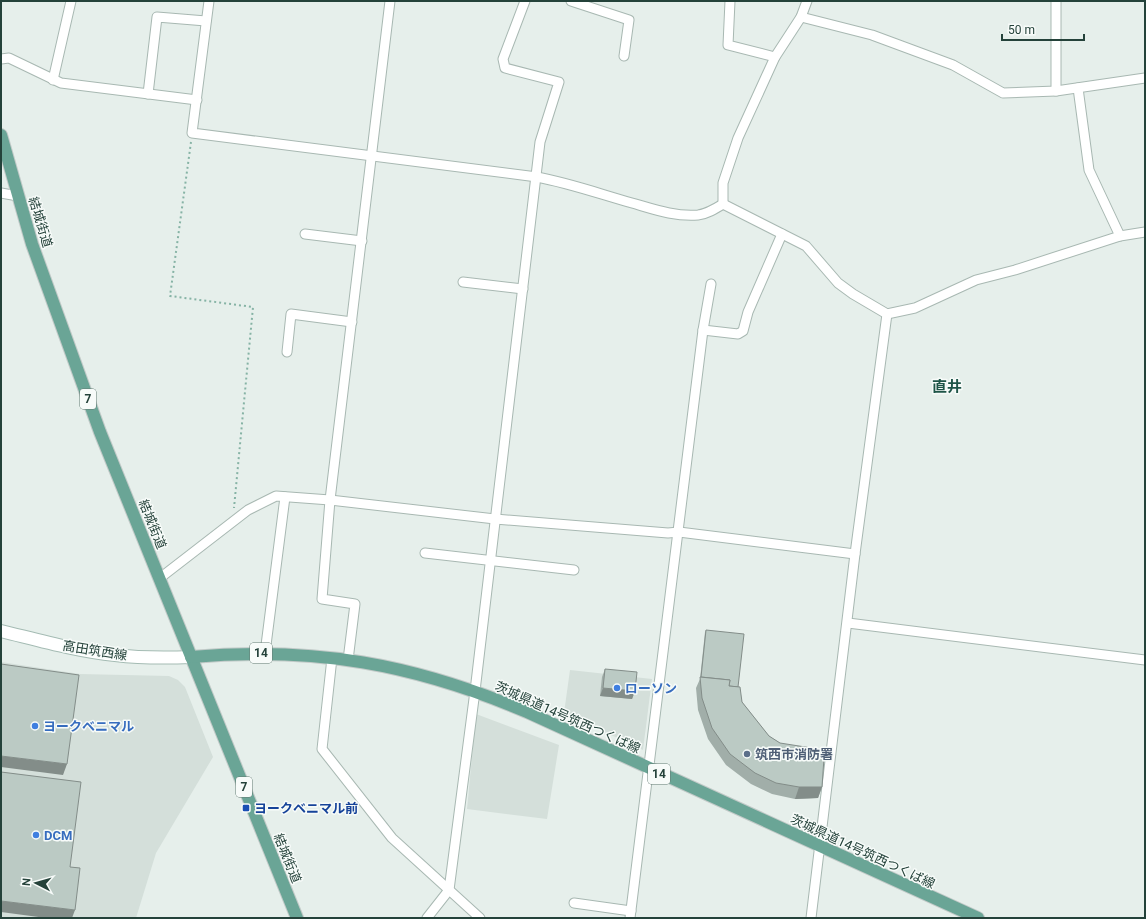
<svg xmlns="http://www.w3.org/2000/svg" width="1146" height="919" viewBox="0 0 1146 919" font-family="Roboto,'Noto Sans JP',sans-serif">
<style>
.built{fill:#d4dfda}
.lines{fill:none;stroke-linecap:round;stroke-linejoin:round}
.street-casing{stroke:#a8b8b2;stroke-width:11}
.secondary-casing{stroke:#a4bbb3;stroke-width:14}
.primary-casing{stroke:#c2cac8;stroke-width:14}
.path{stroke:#86b3a5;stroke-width:2;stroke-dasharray:2 3;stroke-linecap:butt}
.street{stroke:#fff;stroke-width:9}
.secondary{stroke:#fff;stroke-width:12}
.primary{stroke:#6aa596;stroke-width:12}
.wall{fill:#a1aea9}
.shaded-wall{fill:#838d89}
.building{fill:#bbcac4;stroke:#838d89}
.shop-dot{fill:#3f7fe0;stroke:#f7fbf9;stroke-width:1.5}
.service-dot{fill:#5c6f8a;stroke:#f7fbf9;stroke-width:1.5}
.transit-dot{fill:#1a4fb4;stroke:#f7fbf9;stroke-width:1.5}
.labels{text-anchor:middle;stroke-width:3;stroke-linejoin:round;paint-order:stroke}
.shield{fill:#f7fbf9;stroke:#637a73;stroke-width:1}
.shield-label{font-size:12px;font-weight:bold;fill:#24423a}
.street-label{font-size:13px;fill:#24423a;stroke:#f7fbf9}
.shop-label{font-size:13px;font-weight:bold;fill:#366cbe;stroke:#f7fbf9;text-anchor:start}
.service-label{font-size:13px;font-weight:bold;fill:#4e5e75;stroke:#f7fbf9;text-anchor:start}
.transit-label{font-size:13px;font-weight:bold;fill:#164399;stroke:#f7fbf9;text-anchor:start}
.quarter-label{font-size:15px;font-weight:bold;fill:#1f5548;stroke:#f7fbf9}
</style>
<rect width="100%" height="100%" fill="#e6efeb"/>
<g class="built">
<polygon points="1,662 80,674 169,676 178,680 185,687 213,757 156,853 136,918 1,918"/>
<polygon points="570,670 652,679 643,750 564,713"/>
<polygon points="476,714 559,745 547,819 467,809"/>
</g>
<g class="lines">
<g class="street-casing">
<g id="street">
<path d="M209,1L192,133L537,177C569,183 600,194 632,203C653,209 675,217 698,215C707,214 715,209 723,204"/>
<polyline points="571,1 629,20 624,56"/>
<polyline points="730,1 728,45 775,57"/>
<polyline points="1056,1 1056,91"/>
<polyline points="801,17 872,35 953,65 1003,93 1056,91 1145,78"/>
<polyline points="1,59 9,58 61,83 197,100"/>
<polyline points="53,80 71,1"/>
<polyline points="1078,88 1089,170 1120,236"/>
<polyline points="148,94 157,17 206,21"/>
<polyline points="1,193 18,196"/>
<polyline points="723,204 806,246 838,283 853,294 887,314 915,308 976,280 1015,270 1120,236 1145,232"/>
<polyline points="723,204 723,183 738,138 775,57 801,17 807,1"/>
<polyline points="305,234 362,241"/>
<polyline points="463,282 523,289"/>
<polyline points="703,330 738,334 743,331 748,312 782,234"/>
<polyline points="287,352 291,314 352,322"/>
<polyline points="425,553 574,570"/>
<polyline points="160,578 248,510 276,496 330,500 495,519 668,533 679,532 855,554"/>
<polyline points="848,623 1145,660"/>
<polyline points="265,653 285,497"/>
<polyline points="332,658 322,749 392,838 480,918"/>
<polyline points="348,660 355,604 322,599 330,500 390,1"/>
<polyline points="574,903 631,911"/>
<polyline points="427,918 449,890 475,691 540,142 559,82 505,68 503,59 525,1"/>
<polyline points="630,918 703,330 711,284"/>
<polyline points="811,918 855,554 887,314"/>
</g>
</g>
<g class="secondary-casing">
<path id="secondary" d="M1,631C38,640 76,651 115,655C140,658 165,658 191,657"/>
</g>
<g class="primary-casing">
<g id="primary">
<polyline points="1,135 32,244 100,432 297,918"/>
<path d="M191,657C314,646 414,664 527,712L978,918"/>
</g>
</g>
<polyline class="path" points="191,142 170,296 253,307 234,508"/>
<use href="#street" class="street"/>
<use href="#secondary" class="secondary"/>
<use href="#primary" class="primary"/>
</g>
<g class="wall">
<polygon points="706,630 738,687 742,702 769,736 780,743 818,758 825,751 823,758 822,787 818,798 795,799 772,794 751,784 726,765 708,739 698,710 696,688 700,679 705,632"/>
<polygon points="605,669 635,691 632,699 600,696 602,677"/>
</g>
<g class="shaded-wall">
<polygon points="603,688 635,691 632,699 600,696"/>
<polygon points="1,756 67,764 63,775 1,767"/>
<polygon points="799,787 822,787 818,798 795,799"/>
<polygon points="1,901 75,910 72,918 46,918 1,912"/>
</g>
<g class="building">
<polygon points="706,630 744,634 738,687 729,686 730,680 701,677"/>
<polygon points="1,664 79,675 67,764 1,756"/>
<polygon points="605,669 637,672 635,691 603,688"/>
<polygon points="700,677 730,680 729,686 740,687 742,702 769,736 780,743 818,749 818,758 821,750 825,751 822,758 824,758 822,787 799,787 776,783 755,773 730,754 712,728 702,698"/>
<polygon points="1,772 81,782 70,867 80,868 75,910 1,901"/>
</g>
<g class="shop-dot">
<circle cx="617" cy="688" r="4"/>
<circle cx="35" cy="726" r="4"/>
<circle cx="36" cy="835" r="4"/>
</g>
<circle class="service-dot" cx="747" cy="754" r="4"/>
<rect class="transit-dot" x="242" y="804" width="8" height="8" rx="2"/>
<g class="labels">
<g class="shield">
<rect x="80" y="389" width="16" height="20" rx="3"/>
<rect x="250" y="643" width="22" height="20" rx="3"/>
<rect x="648" y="764" width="22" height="20" rx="3"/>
<rect x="236" y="777" width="16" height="20" rx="3"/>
</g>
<g class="shield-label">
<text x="88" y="403">7</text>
<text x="261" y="657">14</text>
<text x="659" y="778">14</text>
<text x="244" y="791">7</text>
</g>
<g class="street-label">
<text transform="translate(41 222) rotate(73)" y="5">結城街道</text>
<text transform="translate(153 524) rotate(68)" y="5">結城街道</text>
<text transform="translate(95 650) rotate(9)" y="5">高田筑西線</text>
<text transform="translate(568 717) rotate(24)" y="5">茨城県道14号筑西つくば線</text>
<text transform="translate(863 851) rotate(25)" y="5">茨城県道14号筑西つくば線</text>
<text transform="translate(288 858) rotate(68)" y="5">結城街道</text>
</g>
<g class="shop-label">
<text x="625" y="693">ローソン</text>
<text x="43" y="731">ヨークベニマル</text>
<text x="44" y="840">DCM</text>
</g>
<g class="service-label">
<text x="755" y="759">筑西市消防署</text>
</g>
<g class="transit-label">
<text x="254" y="813">ヨークベニマル前</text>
</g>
<g class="quarter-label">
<text x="947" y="392">直井</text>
</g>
</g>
<rect width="1146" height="919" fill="none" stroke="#24423a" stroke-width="4"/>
<g transform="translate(36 883) rotate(276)" stroke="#f7fbf9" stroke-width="3" paint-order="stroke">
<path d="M0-3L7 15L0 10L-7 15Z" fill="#24423a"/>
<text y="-6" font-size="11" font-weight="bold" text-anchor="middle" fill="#24423a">N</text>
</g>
<path d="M1002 34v6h82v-6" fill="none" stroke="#24423a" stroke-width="2"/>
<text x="1008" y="34" font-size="12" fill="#24423a" stroke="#f7fbf9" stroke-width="3" paint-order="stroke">50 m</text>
</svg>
